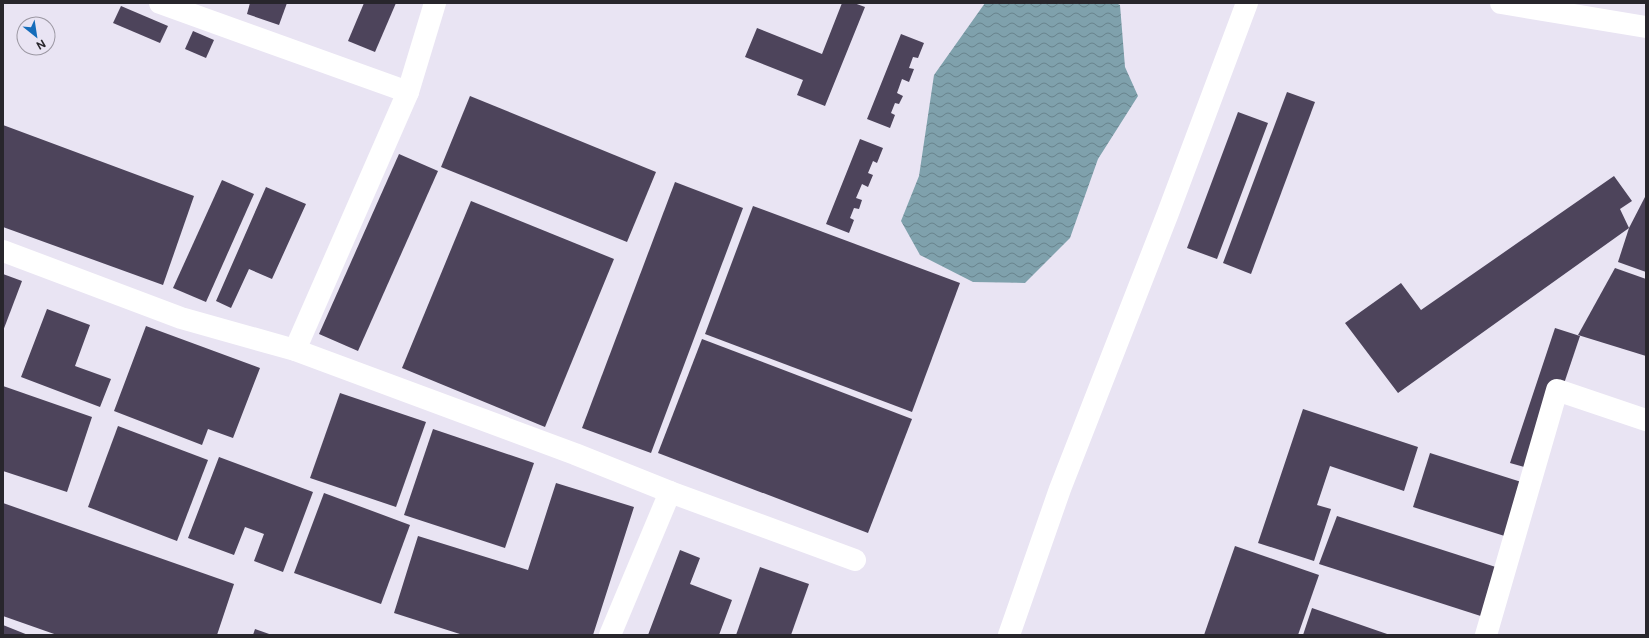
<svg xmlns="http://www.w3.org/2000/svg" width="1649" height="638" viewBox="0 0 1649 638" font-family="'Public Sans',sans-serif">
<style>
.water{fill:url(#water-waves)}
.building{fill:#4d445b}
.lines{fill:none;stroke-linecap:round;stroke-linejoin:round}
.minor{stroke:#fff;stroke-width:22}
.highway{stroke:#fff;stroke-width:22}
</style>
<defs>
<pattern id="water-waves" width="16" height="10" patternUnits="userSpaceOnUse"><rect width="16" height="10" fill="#7fa1ac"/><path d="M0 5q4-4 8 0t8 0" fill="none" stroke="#68838c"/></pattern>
</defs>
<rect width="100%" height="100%" fill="#e9e4f3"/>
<polygon class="water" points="985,3 1116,3 1120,5 1125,67 1138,96 1098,159 1070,238 1025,283 973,282 920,255 901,221 919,176 934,75"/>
<g class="building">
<polygon points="250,3 287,3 279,25 247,14"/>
<polygon points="364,3 396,3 375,52 348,41"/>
<polygon points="842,3 854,3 865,7 825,106 797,95 803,80 745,57 757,28 822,54"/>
<polygon points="121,6 168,26 160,43 113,23"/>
<polygon points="193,31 214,40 206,58 185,49"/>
<polygon points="901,34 924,43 918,58 913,57 909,68 914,69 909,82 902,79 897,93 903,96 899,104 895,103 891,113 895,115 890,128 867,119"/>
<polygon points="1287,92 1315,102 1251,274 1223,263"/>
<polygon points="470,96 656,172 627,242 441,167"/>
<polygon points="1238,112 1268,123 1217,259 1187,248"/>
<polygon points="3,125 194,196 163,285 3,227"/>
<polygon points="860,139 883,148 877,163 873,161 868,173 873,175 868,187 862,184 856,198 862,200 859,209 854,208 850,218 854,220 849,233 826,224"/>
<polygon points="399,154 438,171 358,351 319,334"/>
<polygon points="1614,176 1632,201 1620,209 1629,228 1398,393 1345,323 1401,283 1421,310"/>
<polygon points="222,180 254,194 206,302 173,288"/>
<polygon points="675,182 743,208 651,453 582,428"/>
<polygon points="266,187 306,204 272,279 249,269 231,308 216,301"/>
<polygon points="1646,195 1646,272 1618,262 1629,228"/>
<polygon points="471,201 614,259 545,427 402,368"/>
<polygon points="753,206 960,283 912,412 705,334"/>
<polygon points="1615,268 1646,279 1646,356 1578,335"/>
<polygon points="3,274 22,281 3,331"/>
<polygon points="47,309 90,325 75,366 111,379 100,407 21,377"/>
<polygon points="146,326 260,368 233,438 208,429 202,445 114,411"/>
<polygon points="1555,328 1580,336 1535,470 1510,463"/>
<polygon points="702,339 912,419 868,533 658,453"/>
<polygon points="3,386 92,417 67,492 3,471"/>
<polygon points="340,393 426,422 396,507 310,478"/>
<polygon points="1303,409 1418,447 1404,491 1330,466 1317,505 1331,509 1314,561 1258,543"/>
<polygon points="118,426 208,460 177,541 88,507"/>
<polygon points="433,429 534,463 505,548 404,515"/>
<polygon points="1430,453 1531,485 1514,539 1413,507"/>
<polygon points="219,457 313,492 283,572 254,561 264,534 245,527 234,555 188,538"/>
<polygon points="556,483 634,507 593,635 463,635 394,613 418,536 528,570"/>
<polygon points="324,493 410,525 381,604 294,573"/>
<polygon points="3,503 234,584 217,635 57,635 3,616"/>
<polygon points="1337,516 1505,570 1490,619 1319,564"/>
<polygon points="1235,546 1319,575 1298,635 1204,635"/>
<polygon points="680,550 700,558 690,584 732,600 719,635 648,635"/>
<polygon points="760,567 809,584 791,635 736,635"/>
<polygon points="1312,608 1390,635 1303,635"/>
<polygon points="3,625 28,635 3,635"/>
<polygon points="255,629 272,635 253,635"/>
</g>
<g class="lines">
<g class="minor">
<polyline points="160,3 408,92"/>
<polyline points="3,251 181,318 295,350 575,454 670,492 855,560"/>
<polyline points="295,350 408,92 435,3"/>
<polyline points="610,635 670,492"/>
<polyline points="1009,635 1060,489 1168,213 1247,3"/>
<polyline points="1486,635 1557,390 1646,420"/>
</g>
<polyline class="highway" points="1501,3 1646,27"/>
</g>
<rect width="1649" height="638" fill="none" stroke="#28262c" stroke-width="8"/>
<g transform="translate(36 36) rotate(150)"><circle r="19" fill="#e9e4f3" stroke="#9c98a3"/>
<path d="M0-3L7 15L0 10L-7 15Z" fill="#156cba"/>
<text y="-6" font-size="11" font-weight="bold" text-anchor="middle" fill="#28262c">N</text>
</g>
</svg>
